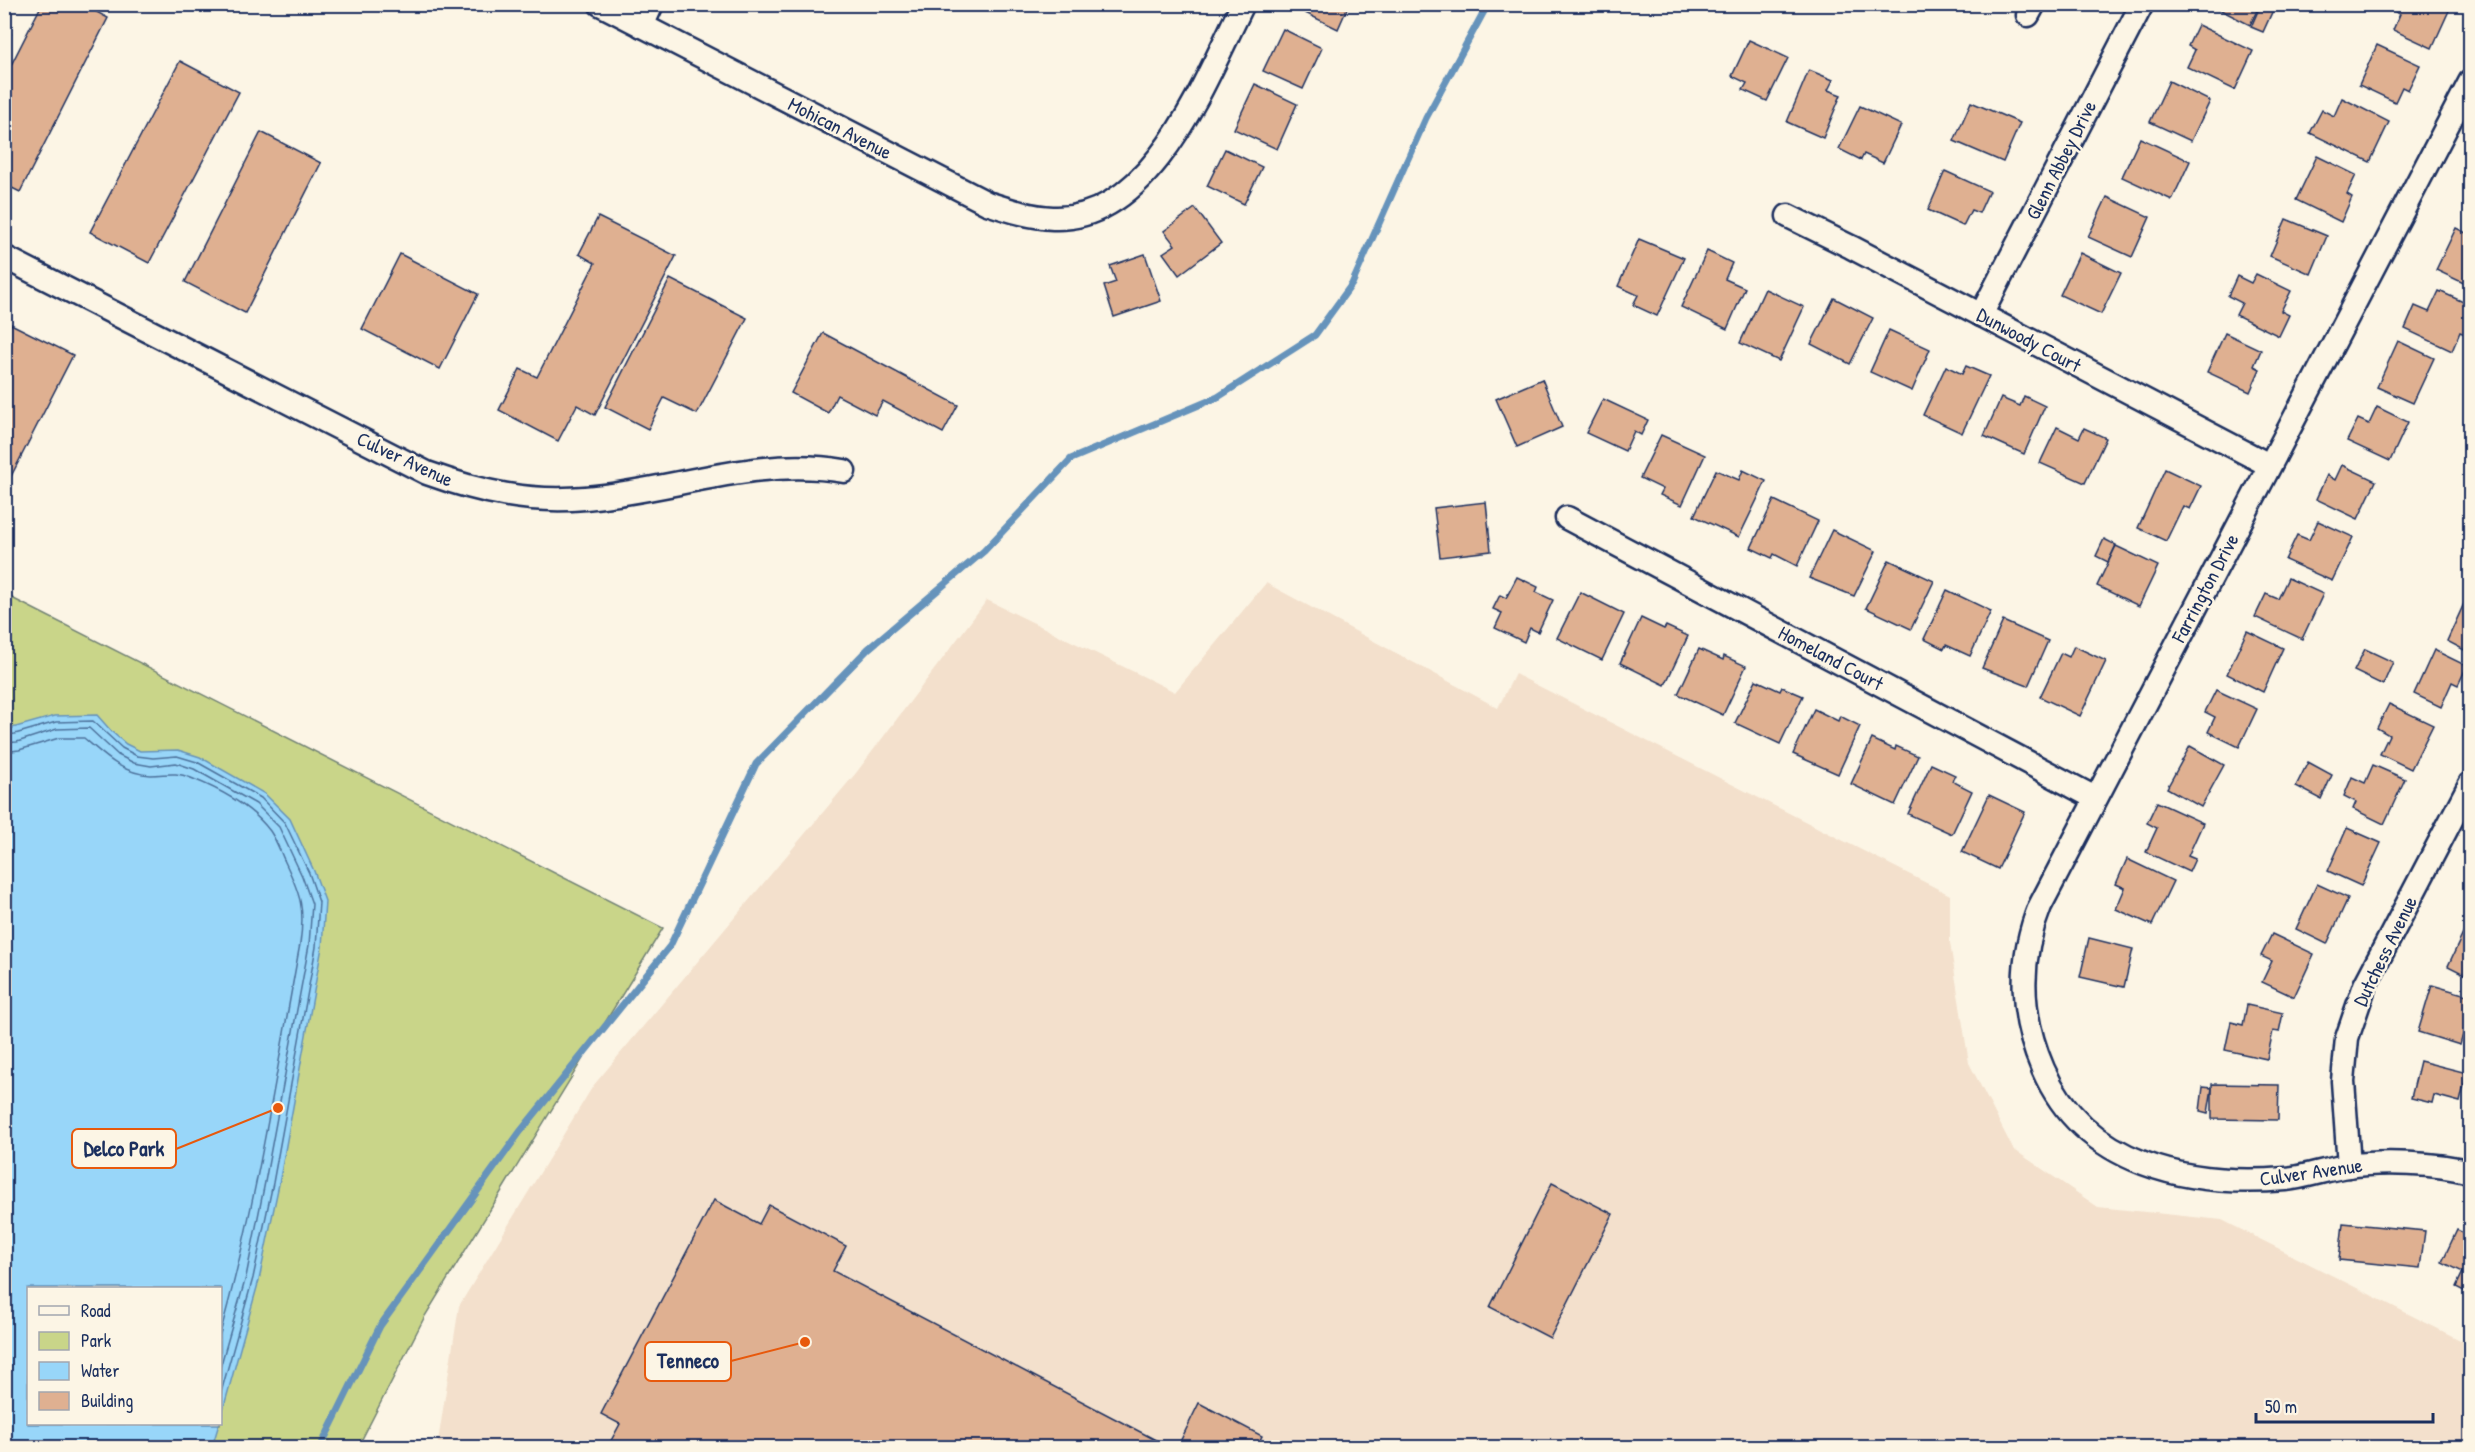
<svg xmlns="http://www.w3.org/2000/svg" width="2475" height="1452" viewBox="0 0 2475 1452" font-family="'Patrick Hand',sans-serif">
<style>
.built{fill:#f3e0cc}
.green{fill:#c9d589;stroke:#728274;stroke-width:1.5;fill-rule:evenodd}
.water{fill:#98d6f9;stroke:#6693bb;stroke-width:1.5}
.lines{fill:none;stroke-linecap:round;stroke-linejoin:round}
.shore{stroke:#4d729c;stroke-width:1.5}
.stream{stroke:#6693bb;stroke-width:7}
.building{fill:#dfb091;stroke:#1b2f5e;stroke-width:1.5}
.street-casing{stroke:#1b2f5e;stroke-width:27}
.street{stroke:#fcf5e5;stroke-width:22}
.labels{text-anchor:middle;stroke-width:5;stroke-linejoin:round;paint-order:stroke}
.street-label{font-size:20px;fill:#1b2f5e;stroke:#fcf5e5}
.leader{fill:none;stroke:#e8590c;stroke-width:2}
.callout-dot{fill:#e8590c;stroke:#fcf5e5;stroke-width:2}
.callout{fill:#fcf5e5;stroke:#e8590c;stroke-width:2}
.callout-label{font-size:21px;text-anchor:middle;font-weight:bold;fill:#1b2f5e}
</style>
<rect width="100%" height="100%" fill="#fcf5e5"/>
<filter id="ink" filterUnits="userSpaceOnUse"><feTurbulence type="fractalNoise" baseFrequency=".0167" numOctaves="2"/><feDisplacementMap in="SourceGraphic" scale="12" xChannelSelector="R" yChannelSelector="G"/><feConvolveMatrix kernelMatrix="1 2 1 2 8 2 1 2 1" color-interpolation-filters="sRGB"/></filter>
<g filter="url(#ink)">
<polygon class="built" points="1266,583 1498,708 1515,674 1950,895 1950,943 1969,1063 2013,1149 2098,1207 2222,1220 2470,1345 2470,1447 437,1448 459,1306 593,1086 856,773 987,600 1175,692"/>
<path class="green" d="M4,594L663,928L425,1316L358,1447H5ZM28,1288H220V1424H28Z"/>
<polygon class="water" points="97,715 112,732 126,744 140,751 178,750 200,757 265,794 290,819 314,871 325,901 322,947 279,1184 259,1280 221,1417 220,1288 28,1288 28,1424 219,1424 212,1447 5,1447 5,730 55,716"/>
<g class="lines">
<g class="shore">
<polyline points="4,735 15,734 56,722 93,721 122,748 137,756 153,758 177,756 197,762 261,798 285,823 309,873 319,902 316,947 273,1183 253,1278 220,1396"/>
<polyline points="4,743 17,742 57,729 89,728 118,755 134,763 151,766 176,763 194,769 256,804 279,827 302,876 312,904 309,945 265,1182 246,1277 220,1368"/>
<path d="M4,752L19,750L59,738H84C104,755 122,774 151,775C167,775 174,771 191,778C219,789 252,807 270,831C277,841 281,854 286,864C301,896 305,909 300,944C276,1074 256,1206 220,1334"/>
</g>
<polyline class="stream" points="320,1448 380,1326 520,1132 670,946 756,764 868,649 984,551 1071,459 1218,397 1315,335 1352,284 1426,118 1488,4"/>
</g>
<g class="building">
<polygon points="42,4 82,4 108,18 20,192 4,184 4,79"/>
<polygon points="1300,4 1349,4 1338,29 1297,9"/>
<polygon points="2209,4 2260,4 2250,25"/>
<polygon points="2261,4 2273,10 2263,32 2251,27"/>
<polygon points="2389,4 2452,4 2432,48 2393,30 2400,14 2388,8"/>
<polygon points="2198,25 2253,51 2235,90 2187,67 2195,50 2188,46"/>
<polygon points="1283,29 1322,48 1303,89 1263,71"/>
<polygon points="4,31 11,34 4,48"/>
<polygon points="1749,40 1788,58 1767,101 1743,90 1747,83 1732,76"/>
<polygon points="2377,45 2420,65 2408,90 2402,87 2395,102 2359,85"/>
<polygon points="180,61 239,92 149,263 90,232"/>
<polygon points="1809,70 1833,80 1828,90 1841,95 1823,138 1787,122"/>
<polygon points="2169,81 2210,101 2191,141 2150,122"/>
<polygon points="1255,84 1297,104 1277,149 1234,129"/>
<polygon points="2342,98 2389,122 2370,162 2310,133 2322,110 2334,116"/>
<polygon points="1971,102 2020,123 2003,162 1954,141"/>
<polygon points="1860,106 1901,125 1883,163 1864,154 1861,160 1839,149"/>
<polygon points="261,132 321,163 245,313 185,282"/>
<polygon points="2140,138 2190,161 2172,200 2122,177"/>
<polygon points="1225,149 1262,167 1244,204 1207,186"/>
<polygon points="2317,156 2356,175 2347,194 2352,197 2341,222 2296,200"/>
<polygon points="1945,171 1989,191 1979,213 1971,210 1963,226 1928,210"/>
<polygon points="2107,197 2150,217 2132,257 2088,237"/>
<polygon points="1195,208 1221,243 1179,275 1163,253 1175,245 1164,231"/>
<polygon points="598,217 676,256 595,415 577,405 558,441 499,410 520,369 537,377 595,263 579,254"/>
<polygon points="2286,219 2327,236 2311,274 2270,256"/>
<polygon points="2456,228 2470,235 2470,286 2436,270"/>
<polygon points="1639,239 1684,258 1657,316 1633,305 1638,295 1618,286"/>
<polygon points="1707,251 1732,263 1725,279 1745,288 1727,329 1681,307"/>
<polygon points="2080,253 2121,273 2101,314 2060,295"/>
<polygon points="400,254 478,294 440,369 362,329"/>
<polygon points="1145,254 1161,301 1114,317 1104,286 1116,282 1110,266"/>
<polygon points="2256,274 2291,291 2281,311 2289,315 2279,336 2236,315 2242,303 2228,296 2237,276 2251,283"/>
<polygon points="670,279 747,318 697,414 664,398 648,429 605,407"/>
<polygon points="1765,289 1804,307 1779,361 1740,343"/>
<polygon points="2439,291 2470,305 2470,336 2460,332 2452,351 2405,329 2415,306 2429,312"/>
<polygon points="1834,298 1873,318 1850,364 1811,344"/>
<polygon points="11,324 73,355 4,490 4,338"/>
<polygon points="1889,330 1930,349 1912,391 1870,372"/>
<polygon points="823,333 958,405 943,433 883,401 875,415 837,395 828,413 791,393"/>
<polygon points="2225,333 2261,350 2254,366 2260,369 2250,392 2207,372"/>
<polygon points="2398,341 2434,358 2413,403 2377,387"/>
<polygon points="1946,366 1962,374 1966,366 1989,376 1962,433 1923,415"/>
<polygon points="1542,379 1562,427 1517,447 1496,399"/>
<polygon points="2024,396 2045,406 2024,454 1984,436 2001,398 2020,406"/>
<polygon points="1603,399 1648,420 1641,435 1634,431 1625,451 1586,433"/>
<polygon points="2377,407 2408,422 2390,461 2347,441 2358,419 2369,424"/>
<polygon points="2057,427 2079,438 2084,428 2106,438 2085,483 2040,463"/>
<polygon points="1661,435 1705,455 1682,505 1660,495 1663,489 1640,478"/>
<polygon points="2342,465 2376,481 2358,519 2316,499 2327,475 2335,480"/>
<polygon points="2165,469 2201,486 2190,509 2183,506 2166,541 2138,528"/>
<polygon points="1716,470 1739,480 1743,470 1766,481 1739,537 1694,516"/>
<polygon points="1774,500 1818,521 1797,566 1774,554 1772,558 1751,548"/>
<polygon points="1486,502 1491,551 1440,557 1434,508"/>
<polygon points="2318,521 2353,537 2332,581 2285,560 2297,535 2309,540"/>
<polygon points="1832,530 1876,551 1854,596 1809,578"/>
<polygon points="2104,539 2116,545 2108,562 2096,556"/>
<polygon points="2116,546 2158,566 2139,606 2097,586"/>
<polygon points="1889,560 1934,581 1911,629 1866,608"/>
<polygon points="1517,577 1538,587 1536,592 1553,600 1538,632 1530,628 1524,642 1495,628 1502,613 1493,609 1500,595 1506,598"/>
<polygon points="2288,578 2323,594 2302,639 2255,617 2266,594 2278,599"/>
<polygon points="1947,590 1991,611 1970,656 1946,645 1944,649 1924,639"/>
<polygon points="1580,592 1624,614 1602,660 1557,638"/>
<polygon points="2467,597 2470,598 2470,653 2447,641"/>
<polygon points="1641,618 1664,629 1666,626 1688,636 1665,685 1620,663"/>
<polygon points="2003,621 2048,641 2028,686 1982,668"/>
<polygon points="2247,631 2283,648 2263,692 2227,674"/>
<polygon points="2074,646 2106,661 2080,716 2040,697 2061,653 2069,657"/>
<polygon points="1699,649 1723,660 1724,656 1746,666 1723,715 1678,694"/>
<polygon points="2365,649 2393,662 2383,685 2354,671"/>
<polygon points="2434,650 2467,666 2458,685 2452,682 2441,707 2414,694"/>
<polygon points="1756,680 1780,691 1782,687 1803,696 1780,744 1735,723"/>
<polygon points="2216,690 2257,709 2239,747 2208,732 2215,717 2205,712"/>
<polygon points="2389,704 2433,725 2411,769 2380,754 2389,735 2377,728"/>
<polygon points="1814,709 1838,721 1840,716 1860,726 1838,774 1793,754"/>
<polygon points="1872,739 1895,750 1896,746 1918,756 1895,805 1851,784"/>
<polygon points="2190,746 2224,765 2201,807 2167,788"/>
<polygon points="2308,762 2332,775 2321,799 2296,786"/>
<polygon points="1931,764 1955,775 1952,781 1972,791 1952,834 1908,814"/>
<polygon points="2373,765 2405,779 2384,824 2353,809 2356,802 2344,796 2352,777 2365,783"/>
<polygon points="1989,795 2025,812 1998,869 1962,852"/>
<polygon points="2157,802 2203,823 2188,856 2195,859 2189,872 2146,852 2157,828 2147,823"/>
<polygon points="2347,828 2381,843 2361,886 2328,871"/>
<polygon points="2127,859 2173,881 2152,925 2116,909 2125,888 2116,884"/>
<polygon points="2317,884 2348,898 2327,944 2296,929"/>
<polygon points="2468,923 2470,924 2470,977 2448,966"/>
<polygon points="2272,934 2314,954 2294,997 2262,982 2272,961 2261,956"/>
<polygon points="2089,938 2133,949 2124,987 2080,977"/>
<polygon points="2432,985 2470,996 2470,1010 2460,1045 2418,1032"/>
<polygon points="2247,1005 2283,1013 2279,1032 2273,1031 2267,1059 2225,1050 2231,1022 2243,1025"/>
<polygon points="2420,1061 2467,1073 2460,1102 2434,1095 2432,1103 2411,1098"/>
<polygon points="2212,1084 2279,1085 2278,1120 2212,1119"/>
<polygon points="2203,1087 2212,1088 2208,1113 2200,1111"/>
<polygon points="1552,1183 1613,1214 1550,1338 1490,1307"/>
<polygon points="714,1200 759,1224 769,1205 846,1246 833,1271 1171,1448 607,1448 620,1424 601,1414"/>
<polygon points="2343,1223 2425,1231 2420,1268 2339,1260"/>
<polygon points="2457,1230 2470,1236 2470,1294 2456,1287 2463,1272 2442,1262"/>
<polygon points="1199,1403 1262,1436 1256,1448 1177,1448"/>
</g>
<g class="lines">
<g class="street-casing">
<g id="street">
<path d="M600,4L987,203C1009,210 1030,217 1053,218C1153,222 1206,77 1243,4"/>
<polyline points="2028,15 2034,4"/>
<polyline points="642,26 652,4"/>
<path d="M2470,82L2040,906C2018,960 2020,1016 2043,1069C2085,1166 2190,1187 2286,1179C2307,1177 2327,1169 2348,1166C2382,1161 2437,1163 2470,1172"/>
<polyline points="1788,216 1851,247 2269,465"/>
<path d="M4,257L427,473C480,492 529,503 585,498C672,491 755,456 844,471"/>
<polyline points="1981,315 2142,4"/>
<polyline points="1567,518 2095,798"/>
<polyline points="2349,1166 2343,1081 2347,1038 2365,985 2470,784"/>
</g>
</g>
<use href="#street" class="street"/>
</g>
</g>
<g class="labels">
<g class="street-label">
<text transform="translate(840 128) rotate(27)" y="7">Mohican Avenue</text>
<text transform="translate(2061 160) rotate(-63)" y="7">Glenn Abbey Drive</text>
<text transform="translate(2029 340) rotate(28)" y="7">Dunwoody Court</text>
<text transform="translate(405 459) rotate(25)" y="7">Culver Avenue</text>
<text transform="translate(2205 588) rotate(-62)" y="7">Farrington Drive</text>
<text transform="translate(1831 658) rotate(28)" y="7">Homeland Court</text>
<text transform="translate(2385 951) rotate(-64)" y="7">Dutchess Avenue</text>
<text transform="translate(2311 1172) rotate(-8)" y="7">Culver Avenue</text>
</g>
</g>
<path class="leader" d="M278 1108L176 1149M805 1342L731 1361"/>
<g class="callout-dot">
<circle cx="278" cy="1108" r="6"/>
<circle cx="805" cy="1342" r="6"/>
</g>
<g class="callout">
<rect x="72" y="1129" width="104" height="39" rx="6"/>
<rect x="645" y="1342" width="86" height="39" rx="6"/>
</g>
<g class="callout-label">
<text x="124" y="1156">Delco Park</text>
<text x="688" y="1368">Tenneco</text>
</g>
<rect width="2475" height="1452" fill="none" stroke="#fcf5e5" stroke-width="24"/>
<rect x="12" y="12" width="2451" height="1428" fill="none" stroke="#1b2f5e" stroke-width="2" filter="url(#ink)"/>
<rect x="27" y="1287" width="195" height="138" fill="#fcf5e5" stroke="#a2a6af" stroke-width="1.5"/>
<rect x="39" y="1306" width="30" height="9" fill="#fcf5e5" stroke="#a2a6af" stroke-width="1.5"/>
<text x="81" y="1317" font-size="18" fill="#1b2f5e">Road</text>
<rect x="39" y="1332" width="30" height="18" fill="#c9d589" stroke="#a2a6af" stroke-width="1.5"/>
<text x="81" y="1347" font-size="18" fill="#1b2f5e">Park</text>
<rect x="39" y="1362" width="30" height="18" fill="#98d6f9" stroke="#a2a6af" stroke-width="1.5"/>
<text x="81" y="1377" font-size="18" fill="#1b2f5e">Water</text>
<rect x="39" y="1392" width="30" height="18" fill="#dfb091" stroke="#a2a6af" stroke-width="1.5"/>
<text x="81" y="1407" font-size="18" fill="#1b2f5e">Building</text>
<path d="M2256 1413v9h177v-9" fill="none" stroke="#1b2f5e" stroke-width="3"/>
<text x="2265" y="1413" font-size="18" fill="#1b2f5e" stroke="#fcf5e5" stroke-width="4.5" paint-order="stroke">50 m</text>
</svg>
